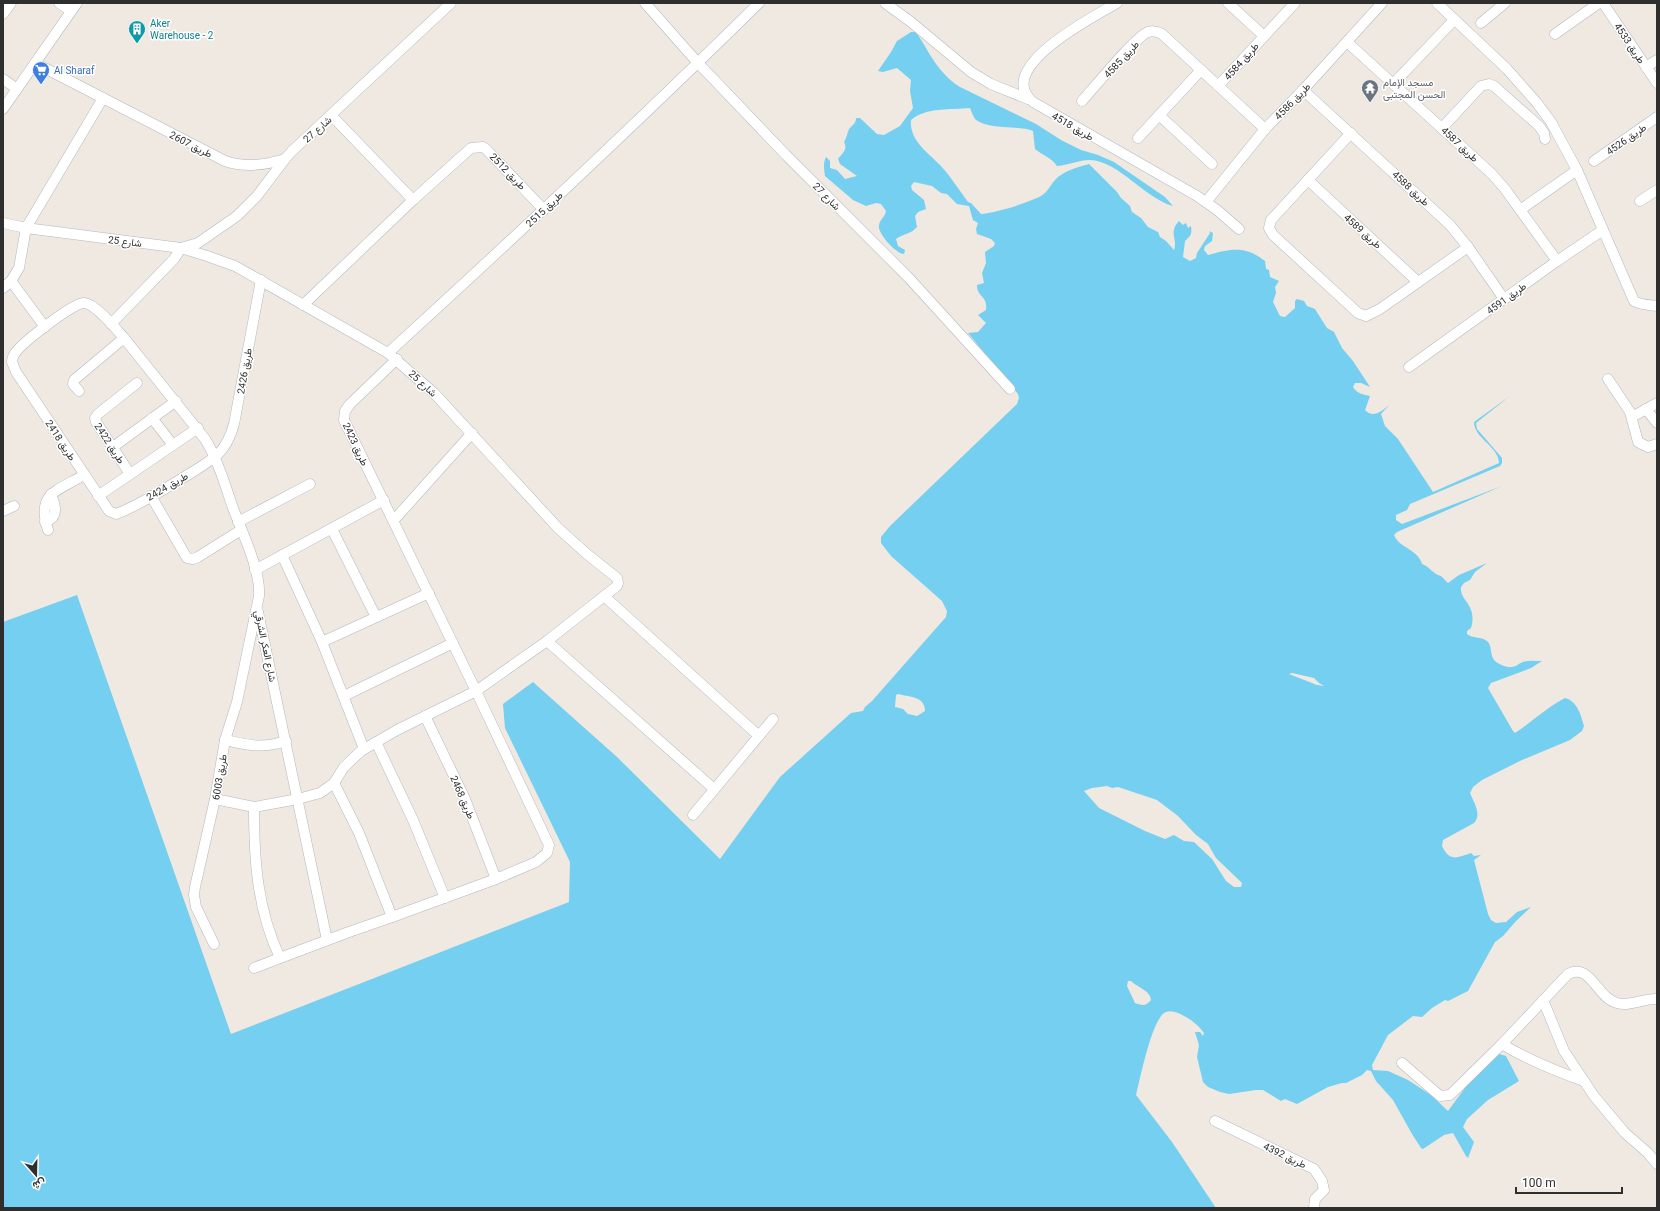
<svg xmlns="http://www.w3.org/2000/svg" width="1660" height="1211" viewBox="0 0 1660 1211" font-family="Roboto,Vazirmatn,sans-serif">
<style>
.water{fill:#75cff0;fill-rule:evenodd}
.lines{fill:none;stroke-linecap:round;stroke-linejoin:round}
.minor-casing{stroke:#b4b7c1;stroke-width:11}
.minor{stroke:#fff;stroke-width:10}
.labels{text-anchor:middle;stroke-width:3;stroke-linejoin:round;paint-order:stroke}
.culture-label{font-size:10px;fill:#0d838f;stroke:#fff;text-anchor:start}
.street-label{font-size:10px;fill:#2e2e2e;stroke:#fff}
.shop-label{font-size:10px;fill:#366cbe;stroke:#fff;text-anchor:start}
.worship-label{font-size:10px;fill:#5b616d;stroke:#fff;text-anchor:start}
</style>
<rect width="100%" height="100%" fill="#efe9e1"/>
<path class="water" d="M911,32H916C930,53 937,72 960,87L1036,124L1061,140L1081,150L1098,155L1114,162L1165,197L1173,206C1144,198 1119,161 1090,160C1079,160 1068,165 1057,166C1051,157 1043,156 1035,149L1033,131C1018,125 989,130 976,120C973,117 972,112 970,108C951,110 926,107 911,120C909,141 929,153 941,166C951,177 959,190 968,202L971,203L981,214C995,213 1028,203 1041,196C1049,191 1050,185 1055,180C1063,171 1078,167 1089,164L1117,192L1121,198L1130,206L1132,212L1141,218L1148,227L1158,232L1160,237L1166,241L1174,250C1178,239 1168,233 1179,221L1183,225L1186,223L1188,228L1191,226C1192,235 1191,235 1185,241L1183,257L1190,261L1196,258L1197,253L1210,233L1209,231L1213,233L1212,241L1205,246L1204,250L1208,255C1230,249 1245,245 1265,261L1266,269L1269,270L1270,277L1279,281L1275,287L1276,293L1273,302L1280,316L1285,317L1295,308V301L1297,299L1304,301L1307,306L1315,309L1327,328L1334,332L1342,348L1353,361L1370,387L1361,383H1355L1353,387C1356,393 1364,395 1370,396L1365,410C1373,419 1382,411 1389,405L1381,414L1385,426L1398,439L1433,492L1499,463C1499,447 1474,438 1474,422L1510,396L1476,423L1477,429L1502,458V463L1500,466L1410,504L1407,510L1396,515V520L1402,524L1502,486L1397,532L1394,535C1399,548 1418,549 1422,564C1429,566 1434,575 1441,576L1448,583L1459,575L1487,563L1475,572L1470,580L1464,583L1461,587C1459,601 1478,604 1471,628L1467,631V634C1473,639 1480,636 1487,641C1493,646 1489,655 1495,661C1498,664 1507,668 1512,667C1516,667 1519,663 1523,662C1529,660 1536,661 1542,661L1531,668L1491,683L1488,688L1513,731L1515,733C1532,722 1547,707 1565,698C1577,701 1581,715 1584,726L1582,731L1570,740L1522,760L1482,780L1473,787L1470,793C1474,803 1482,814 1474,823L1443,840L1442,846C1450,862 1456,858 1471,853L1474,856L1481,855L1474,860L1488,914L1491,920L1496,923L1506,922L1517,912L1531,907L1516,921L1503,936L1495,942L1468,991L1448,1001L1445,1000L1432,1008L1422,1017L1413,1016L1388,1035L1372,1065L1373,1070L1388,1071L1408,1080L1431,1095L1448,1111L1473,1077L1499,1054L1506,1056L1519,1081L1488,1100L1467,1119L1463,1127L1474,1142L1468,1158L1466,1156L1453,1133L1444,1135L1423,1149L1421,1148L1412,1134L1393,1100L1376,1081L1371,1071L1367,1070L1362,1075L1346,1083H1342L1328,1087L1297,1104L1285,1099L1281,1101L1263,1090H1256L1229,1094L1220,1092L1208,1087L1203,1082L1197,1057L1199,1045L1195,1032H1200L1203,1036L1204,1033C1199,1026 1192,1020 1184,1016C1179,1013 1172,1010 1166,1012C1152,1017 1140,1080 1136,1095L1172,1142L1216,1208H3V622L77,595L231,1034L569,902L570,862L505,728L503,704L533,682L617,757L720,859L780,777L851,713L863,711L865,707L872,701L946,617L947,611L942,601L891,556L881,543V537L890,526L1017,404L1019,398L1018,394L968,333L978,332L986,323L978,315L986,310C988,295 977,298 977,285L984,283L982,273L986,263L985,252L994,246L995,243L991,239L977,234L976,229L978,223L973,220L969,206L957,204L947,194L941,193L932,186L914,182L911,186L912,190L924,200L926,209L918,212L915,216L917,227C911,234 903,234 896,239L898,246L905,250L904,254C896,254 877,233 879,225C880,219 885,217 886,211L881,204L876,203L866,206L853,200L825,176C824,169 823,163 826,157L830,161V168L837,170L845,179L857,176L840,164L838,159C843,153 848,149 844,142C847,137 847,134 849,129C852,125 856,124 856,118H860L877,134L884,135L900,126L913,108L910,91L911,80L897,68L883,72L878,71L891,52L897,41ZM1292,673L1314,678L1319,683L1324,686L1317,685L1289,674ZM898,694C909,697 925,696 925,711L917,716L908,714L903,709L895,707L896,695ZM1107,786L1112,788L1118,787L1157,800L1178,816L1196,835L1208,844L1216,858L1242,883L1241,887H1234L1226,881L1212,859L1194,842L1184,841L1174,835L1165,839L1145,831L1099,808L1084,791L1092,788ZM1128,981H1131C1138,988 1150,990 1151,1000C1146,1007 1141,1005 1135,1003L1127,986Z"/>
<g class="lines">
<g class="minor-casing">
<g id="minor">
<polyline points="59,3 71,11"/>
<polyline points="645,3 698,63 786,155 909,278 1010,389"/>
<polyline points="885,3 911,22 971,72 991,84 1028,99"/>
<path d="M1117,3C1095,16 992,68 1033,102L1197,196L1217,210L1239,229"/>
<polyline points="1228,3 1264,36"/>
<path d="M1437,3L1507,69L1537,103L1551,122L1577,170L1634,301C1641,305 1649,305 1657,306"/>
<polyline points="1603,3 1657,83"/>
<polyline points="3,14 11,3"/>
<polyline points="1481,23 1505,3"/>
<polyline points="1555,34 1599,3"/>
<polyline points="1347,42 1492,174 1505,189 1557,261"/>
<path d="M35,63L225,161C246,168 264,165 285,159"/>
<polyline points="1646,67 1657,60"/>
<polyline points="3,79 17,89"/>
<polyline points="1394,83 1454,20"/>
<polyline points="1218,86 1295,3"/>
<polyline points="1303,90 1450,225 1468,247 1504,299"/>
<path d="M1082,101C1093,89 1136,36 1148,32C1153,30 1158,32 1162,34L1265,129"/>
<polyline points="3,109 77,3"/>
<polyline points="1159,115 1212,164"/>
<polyline points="332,116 413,200"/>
<polyline points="1442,128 1481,86 1489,84 1494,86 1539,126 1544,133 1545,139"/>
<polyline points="1351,133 1271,220 1269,228 1273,235 1358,313 1366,316 1380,309 1468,247"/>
<polyline points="1138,138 1201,70"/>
<polyline points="1594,161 1657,117"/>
<polyline points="1308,180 1418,282"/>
<polyline points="1640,201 1657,190"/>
<polyline points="1206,202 1265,129 1303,90 1382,3"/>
<polyline points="1520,210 1577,170"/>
<polyline points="3,223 26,228 181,248 207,256 235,266 388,353 434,393 558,528 588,555 617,578 618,583 617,586 547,641 476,691 397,730 361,751 344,767 334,783 320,793 298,799 254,807 215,799"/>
<polyline points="11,281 45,327"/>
<polyline points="3,288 11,281 19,268 26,228 103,98"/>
<polyline points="303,305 413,200 471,148 483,147 486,149 544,210"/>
<polyline points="111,324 174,259 181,248 198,243 237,216 257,196 285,159 292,151 451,3"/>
<path d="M388,353C514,238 638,122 759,3"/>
<polyline points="1409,367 1557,261 1603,230"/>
<polyline points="1608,379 1630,412 1638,442 1648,447 1657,444"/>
<polyline points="79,391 73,384 74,380 124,338"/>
<polyline points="1646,409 1657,423"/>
<polyline points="1632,417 1657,403"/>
<polyline points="152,418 173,445"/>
<polyline points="113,447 176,401"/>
<polyline points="130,474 96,422 95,418 98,414 137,383"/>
<polyline points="98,496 198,428"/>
<polyline points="151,496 187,558 193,559 198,557 241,530"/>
<polyline points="3,511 14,506"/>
<polyline points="394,520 472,433"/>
<path d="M45,522C60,517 55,505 51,494"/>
<polyline points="238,522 310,484"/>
<polyline points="332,529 376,617"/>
<path d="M48,530C36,493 57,491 84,475"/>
<polyline points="282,555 322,642 364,749"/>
<polyline points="255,570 384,500"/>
<polyline points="604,596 759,736"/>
<polyline points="258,612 327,940"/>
<polyline points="547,641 714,789"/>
<polyline points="322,642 429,593"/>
<polyline points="344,696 453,643"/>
<polyline points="425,716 465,799 496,879"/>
<path d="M225,740C249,745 262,749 286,741"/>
<polyline points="376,742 413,820 445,898"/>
<polyline points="334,783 359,833 392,917 496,879 536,862 547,853 549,845 476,691 344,420 345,411 350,404 397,359"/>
<path d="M254,807C254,860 257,909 280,958L254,968"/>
<polyline points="693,815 773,719"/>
<path d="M214,944L196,907L194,895L195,887L215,799L225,740L237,702L259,596C261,571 242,532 233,508C225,485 218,460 205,439L124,338C116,329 96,304 84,303C74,302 22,343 15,353C13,356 12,359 12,362L16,372L109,511L116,514C140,505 164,489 186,476C197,469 210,462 219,453C227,445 231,435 234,424L261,280"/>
<polyline points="280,958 349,932 392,917"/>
<polyline points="1543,1000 1564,1051 1594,1096 1625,1133 1648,1153 1657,1164"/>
<path d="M1502,1044C1528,1060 1555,1071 1584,1081"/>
<path d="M1402,1063L1440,1096L1450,1095L1502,1044L1568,974C1590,962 1597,998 1617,1003C1630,1007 1644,998 1657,999"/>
<polyline points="1215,1121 1314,1169 1322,1181 1324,1190 1315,1199 1314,1208"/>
</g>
</g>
<use href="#minor" class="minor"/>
</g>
<defs>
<g id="building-pin" transform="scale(0.9)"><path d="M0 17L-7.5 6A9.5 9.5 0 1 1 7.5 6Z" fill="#0f9aa8" stroke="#fff"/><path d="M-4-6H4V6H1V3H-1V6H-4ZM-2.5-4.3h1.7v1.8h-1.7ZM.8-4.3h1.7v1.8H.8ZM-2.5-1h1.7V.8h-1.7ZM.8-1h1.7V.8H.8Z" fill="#fff"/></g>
<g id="supermarket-pin" transform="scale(0.9)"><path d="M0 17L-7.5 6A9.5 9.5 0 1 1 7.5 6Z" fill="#3f7fe0" stroke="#fff"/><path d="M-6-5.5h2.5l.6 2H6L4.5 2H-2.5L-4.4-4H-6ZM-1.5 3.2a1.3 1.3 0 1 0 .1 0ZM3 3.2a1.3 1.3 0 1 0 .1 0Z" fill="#fff"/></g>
<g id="temple-pin" transform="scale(0.9)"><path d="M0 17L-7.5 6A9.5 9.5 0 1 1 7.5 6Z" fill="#6b7280" stroke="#fff"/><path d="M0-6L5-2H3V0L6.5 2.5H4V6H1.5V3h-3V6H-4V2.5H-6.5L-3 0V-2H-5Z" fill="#fff"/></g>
</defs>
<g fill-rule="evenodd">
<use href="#building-pin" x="137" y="29"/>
<use href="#supermarket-pin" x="41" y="70"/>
<use href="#temple-pin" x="1370" y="88"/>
</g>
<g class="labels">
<g class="culture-label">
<text x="150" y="27">Aker<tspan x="150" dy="12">Warehouse - 2</tspan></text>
</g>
<g class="street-label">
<text transform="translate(1630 43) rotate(56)" y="4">طريق 4533</text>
<text transform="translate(1121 59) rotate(-47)" y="4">طريق 4585</text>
<text transform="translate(1241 61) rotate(-48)" y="4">طريق 4584</text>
<text transform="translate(1292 101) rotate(-46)" y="4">طريق 4586</text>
<text transform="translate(1073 126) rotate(30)" y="4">طريق 4518</text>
<text transform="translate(317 129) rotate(-42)" y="4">شارع 27</text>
<text transform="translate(1626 139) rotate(-35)" y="4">طريق 4526</text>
<text transform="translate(191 144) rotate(27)" y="4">طريق 2607</text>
<text transform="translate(1460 144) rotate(43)" y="4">طريق 4587</text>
<text transform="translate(508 171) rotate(46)" y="4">طريق 2512</text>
<text transform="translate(1411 188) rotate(43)" y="4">طريق 4588</text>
<text transform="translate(827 196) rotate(45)" y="4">شارع 27</text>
<text transform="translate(544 209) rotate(-43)" y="4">طريق 2515</text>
<text transform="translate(1363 231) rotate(42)" y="4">طريق 4589</text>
<text transform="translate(125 241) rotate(7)" y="4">شارع 25</text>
<text transform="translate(1506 298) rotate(-36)" y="4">طريق 4591</text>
<text transform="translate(244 371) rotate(-80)" y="4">طريق 2426</text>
<text transform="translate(423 383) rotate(43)" y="4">شارع 25</text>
<text transform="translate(61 440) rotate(57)" y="4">طريق 2418</text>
<text transform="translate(110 443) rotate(57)" y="4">طريق 2422</text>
<text transform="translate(356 444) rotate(65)" y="4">طريق 2423</text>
<text transform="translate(167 486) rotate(-30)" y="4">طريق 2424</text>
<text transform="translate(266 646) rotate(78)" y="4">شارع العكر الشرقي</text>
<text transform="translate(219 777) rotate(-80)" y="4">طريق 6003</text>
<text transform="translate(463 797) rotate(66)" y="4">طريق 2468</text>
<text transform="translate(1285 1155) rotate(26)" y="4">طريق 4392</text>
</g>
<g class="shop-label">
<text x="54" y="74">Al Sharaf</text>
</g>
<g class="worship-label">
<text x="1383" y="86">مسجد الإمام<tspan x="1383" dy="12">الحسن المجتبى</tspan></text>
</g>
</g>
<rect width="1660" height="1211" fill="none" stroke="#2e2e2e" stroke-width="8"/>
<g transform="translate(36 1175) rotate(160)" stroke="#ffffff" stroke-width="3" paint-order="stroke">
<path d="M0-3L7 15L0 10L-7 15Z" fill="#2e2e2e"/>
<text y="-6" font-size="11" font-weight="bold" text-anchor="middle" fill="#2e2e2e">ش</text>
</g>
<path d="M1516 1187v6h106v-6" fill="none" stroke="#2e2e2e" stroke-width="2"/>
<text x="1522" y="1187" font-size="12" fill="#2e2e2e" stroke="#ffffff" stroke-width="3" paint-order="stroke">100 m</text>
</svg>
